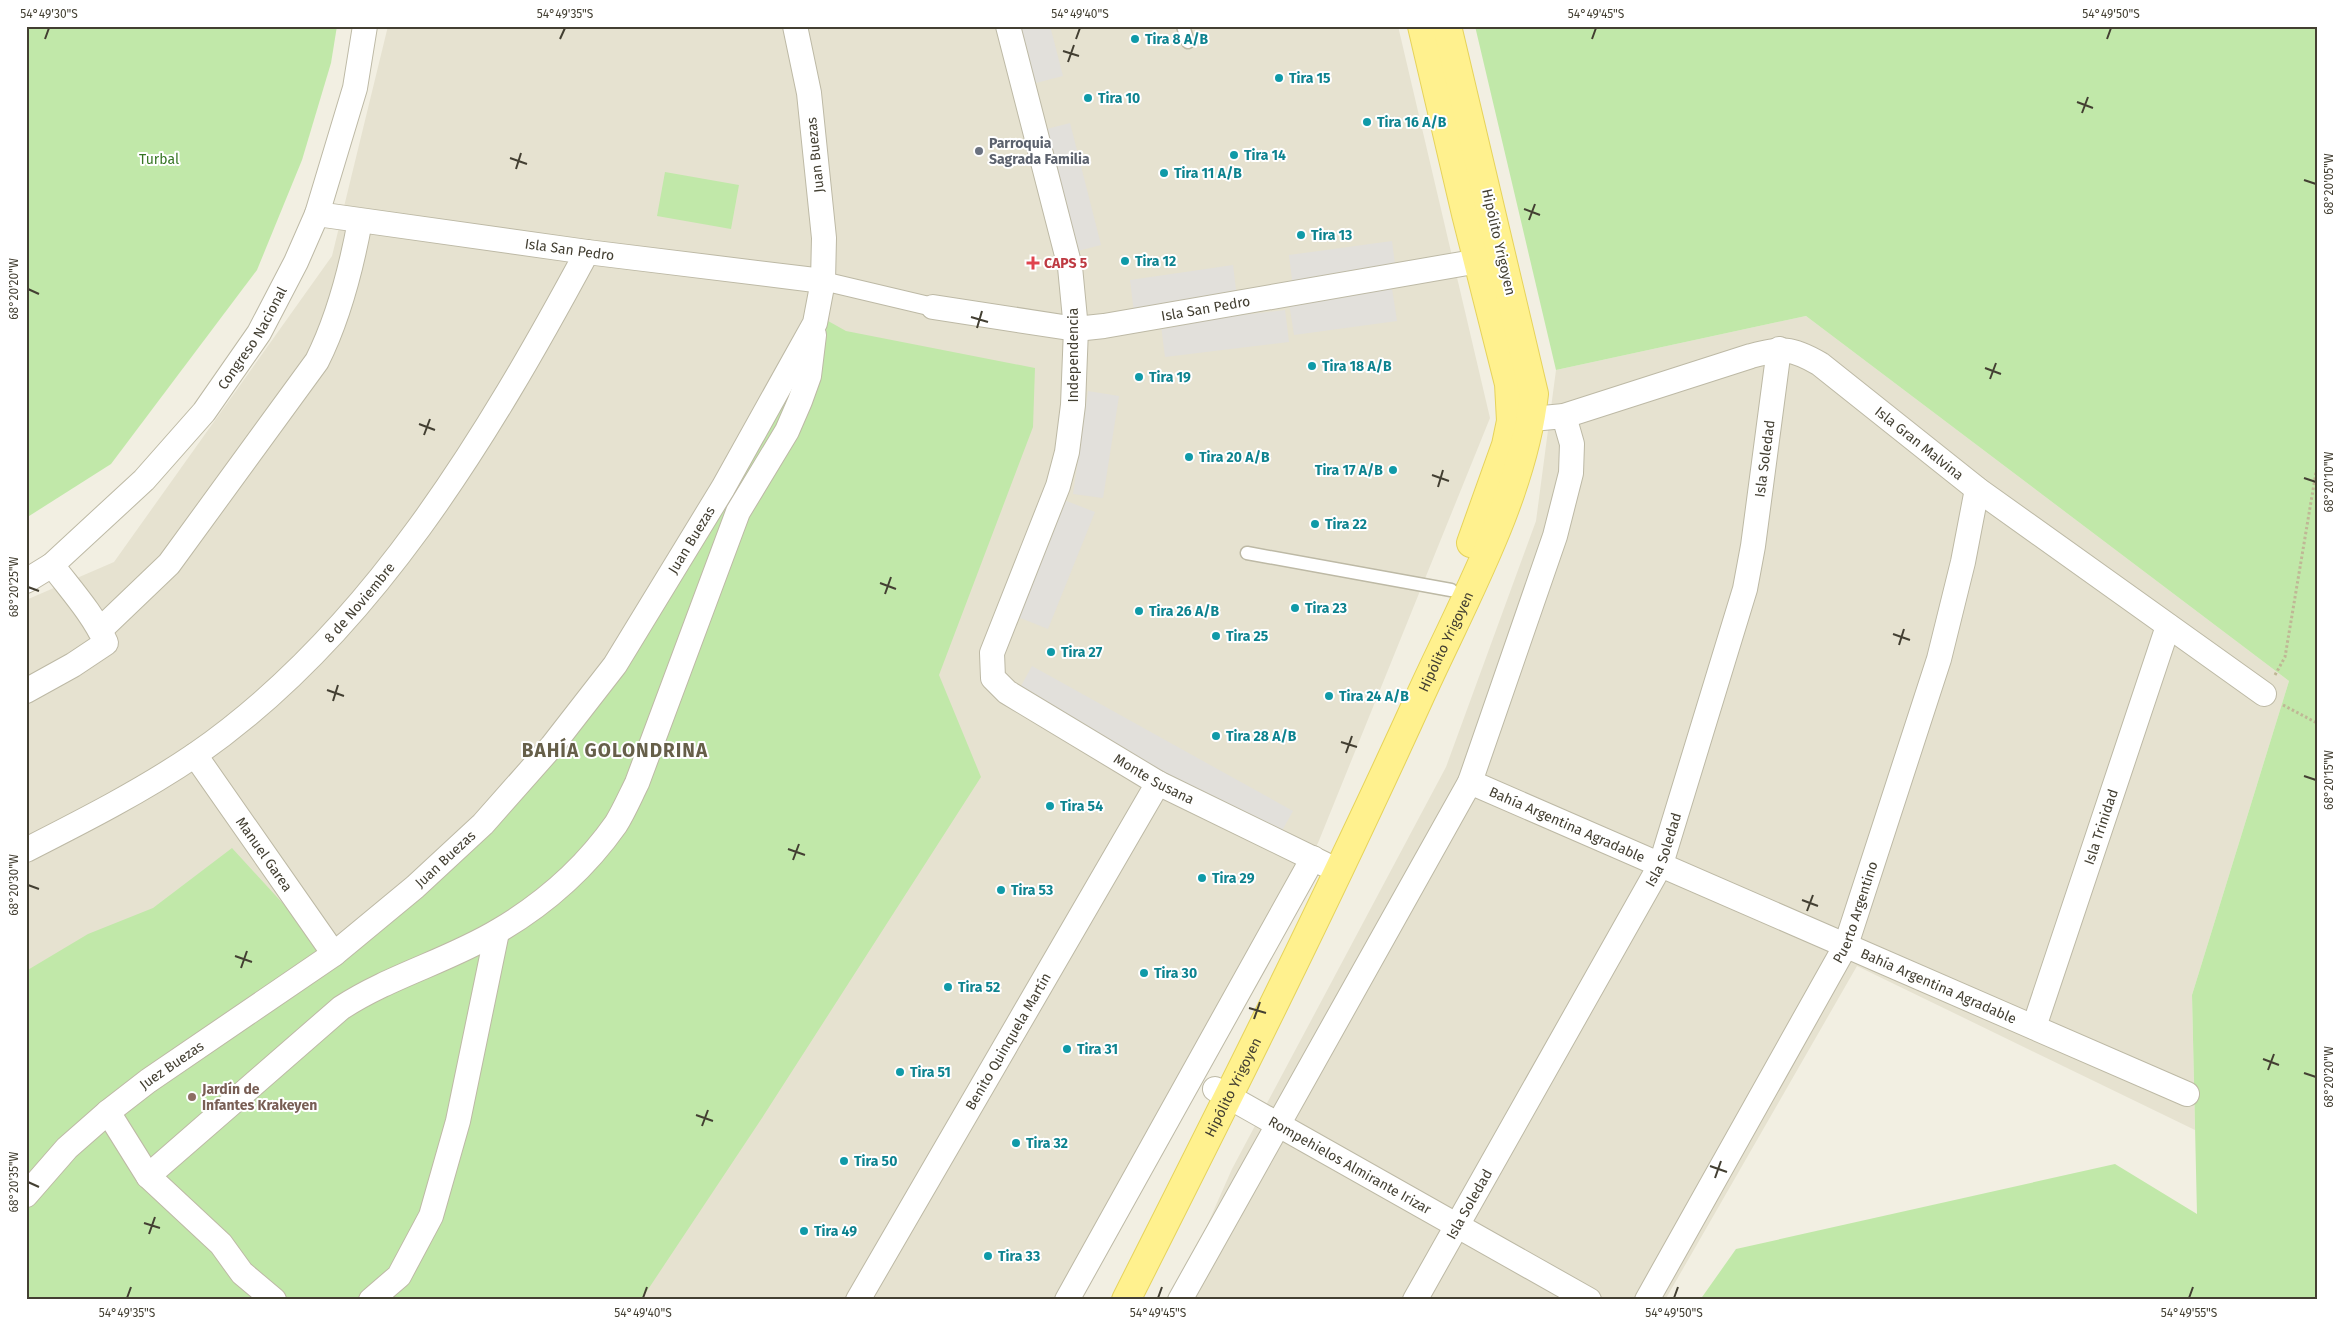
<svg xmlns="http://www.w3.org/2000/svg" width="2343" height="1326" viewBox="0 0 2343 1326" font-family="'Fira Sans',sans-serif">
<style>
.residential{fill:#e6e2d0}
.green{fill:#c1e8a9}
.parking{fill:#e2e0db}
.lines{fill:none;stroke-linecap:round;stroke-linejoin:round}
.service-casing{stroke:#bdb9a5;stroke-width:15}
.pedestrian-casing{stroke:#bdb9a5;stroke-width:20}
.minor-casing{stroke:#bdb9a5;stroke-width:26}
.primary-casing{stroke:#e6d35b;stroke-width:30}
.path{stroke:#bfb795;stroke-width:3;stroke-dasharray:2.5 2.5;stroke-linecap:butt}
.service{stroke:#fff;stroke-width:12}
.pedestrian{stroke:#fff;stroke-width:18}
.minor{stroke:#fff;stroke-width:24}
.primary{stroke:#fff18e;stroke-width:28}
.ticks{fill:none;stroke:#433f32;stroke-width:2}
.culture-dot{fill:#0f9aa8;stroke:#fff;stroke-width:2}
.worship-dot{fill:#6b7280;stroke:#fff;stroke-width:2}
.health-dot{fill:#e0444e;stroke:#fff;stroke-width:2}
.education-dot{fill:#8d6e63;stroke:#fff;stroke-width:2}
.labels{text-anchor:middle;stroke-width:4;stroke-linejoin:round;paint-order:stroke}
.culture-label{font-size:14px;font-weight:bold;fill:#0d838f;stroke:#fff;text-anchor:start}
.worship-label{font-size:14px;font-weight:bold;fill:#5b616d;stroke:#fff;text-anchor:start}
.street-label{font-size:14px;fill:#433f32;stroke:#fff}
.park-label{font-size:14px;fill:#377625;stroke:#fff}
.health-label{font-size:14px;font-weight:bold;fill:#be3a42;stroke:#fff;text-anchor:start}
.education-label{font-size:14px;font-weight:bold;fill:#785e54;stroke:#fff;text-anchor:start}
.district-label{font-size:19px;font-weight:bold;letter-spacing:1px;fill:#665f49;stroke:#fff}
.neatline{fill:none;stroke:#433f32;stroke-width:2}
.ticks-label{font-size:12px;text-anchor:middle;fill:#433f32}
</style>
<rect width="100%" height="100%" fill="#f2efe2"/>
<g class="residential">
<polygon points="388,26 1398,26 1490,418 1318,843 1054,1300 26,1300 26,600 114,562 332,256"/>
<polygon points="1806,316 2289,681 2192,995 2195,1130 1857,966 1665,1300 1174,1300 1232,1169 1446,767 1536,521 1556,370"/>
</g>
<g class="green">
<polygon points="26,26 337,26 331,63 302,160 257,270 111,464 26,518"/>
<polygon points="1475,26 2317,26 2317,1300 1700,1300 1736,1249 2115,1164 2197,1214 2192,995 2289,681 1806,316 1556,370"/>
<polygon points="665,172 739,185 731,229 657,216"/>
<polygon points="812,312 846,331 1035,368 1033,427 939,675 981,777 762,1118 641,1300 26,1300 26,971 88,934 153,908 232,848 333,958 485,827 617,667"/>
</g>
<g class="parking">
<polygon points="1017,26 1050,26 1063,76 1032,84"/>
<polygon points="1070,123 1101,245 1070,253 1039,131"/>
<polygon points="1392,241 1396,273 1293,287 1289,255"/>
<polygon points="1233,265 1237,298 1134,312 1130,280"/>
<polygon points="1392,289 1397,321 1294,335 1289,303"/>
<polygon points="1285,310 1289,342 1165,357 1161,325"/>
<polygon points="1088,391 1119,396 1103,498 1073,494"/>
<polygon points="1064,500 1095,512 1048,629 1018,617"/>
<polygon points="1032,666 1293,811 1278,838 1017,693"/>
</g>
<g class="lines">
<g class="service-casing">
<g id="service">
<polyline points="1183,26 1188,42"/>
<polyline points="1247,553 1451,590"/>
</g>
</g>
<g class="pedestrian-casing">
<polyline id="pedestrian" points="823,281 933,307"/>
</g>
<g class="minor-casing">
<g id="minor">
<path id="s1" d="M1008,26L1070,267L1076,329L1073,405L1067,452L1058,486L992,653L993,678L1007,692L1158,783L1324,864"/>
<path id="s2" d="M317,214L587,252L823,281"/>
<path id="s3" d="M933,307L1076,329L1104,326L1479,261"/>
<path id="s4" d="M1532,419L1564,416L1751,356C1782,348 1791,347 1820,364L1977,489L2264,694"/>
<path id="s5" d="M26,581L52,565L144,480L204,412L259,333L296,262L317,214L355,88L365,26"/>
<path d="M100,630L169,564L317,361C339,317 351,270 360,221"/>
<path d="M26,691L73,665L106,643C93,614 71,590 52,565"/>
<path id="s6" d="M195,755L334,954"/>
<path id="s7" d="M1470,782L2187,1094"/>
<path id="s8" d="M26,850C83,821 142,791 195,755C370,634 488,436 587,252"/>
<path id="s9" d="M2034,1027L2168,626"/>
<path id="s10" d="M1215,1089L1589,1300"/>
<polyline points="108,1112 148,1176 221,1244 242,1273 274,1300"/>
<path d="M148,1176L341,1008C390,976 448,961 498,931C544,904 585,868 616,824C624,811 630,797 637,783L738,512L787,431L800,401L809,376L814,335"/>
<path id="s11" d="M26,1195L67,1148L108,1112L148,1081L334,954L415,887L483,824L552,746L615,665L723,488L815,323L823,281L824,238L809,93L795,26"/>
<polyline points="371,1300 399,1276 431,1216 458,1121 497,932"/>
<path id="s12" d="M858,1300L1158,783"/>
<polyline points="1067,1300 1313,858"/>
<polyline points="1180,1300 1470,782 1555,536 1571,473 1572,444 1564,416"/>
<path id="s13" d="M1415,1300L1661,864L1745,589L1753,546L1779,349"/>
<path id="s14" d="M1647,1300L1846,945L1939,659L1963,562L1977,489"/>
</g>
</g>
<g class="primary-casing">
<g id="primary">
<polyline points="1422,26 1466,214 1509,384 1511,421 1506,445 1471,543"/>
<path id="s15" d="M1126,1300C1228,1098 1329,897 1422,692C1464,600 1523,495 1534,394L1447,26"/>
</g>
</g>
<g class="path">
<polyline points="2275,675 2285,657 2317,466"/>
<polyline points="2283,705 2317,723"/>
</g>
<use href="#service" class="service"/>
<use href="#pedestrian" class="pedestrian"/>
<use href="#minor" class="minor"/>
<use href="#primary" class="primary"/>
</g>
<path class="ticks" d="M45,39L49,28M560,39L565,28M1076,39L1080,28M1592,39L1596,28M2107,39L2111,28M1063,51L1079,56M1068,62L1074,45M2077,102L2093,108M2082,113L2088,97M510,158L527,164M516,169L521,153M2304,180L2316,184M1524,209L1540,215M1529,220L1535,204M28,289L39,294M971,317L988,322M977,328L982,311M1985,368L2001,374M1990,379L1996,363M419,424L435,430M424,435L430,419M1432,475L1449,481M2304,478L2316,482M1438,487L1443,470M880,583L896,589M28,587L39,591M885,594L891,577M1893,634L1910,640M1899,645L1904,629M327,690L344,696M333,701L338,685M1341,742L1357,747M1346,753L1352,736M2304,776L2316,780M788,849L805,855M793,860L799,844M28,885L39,889M1802,900L1818,906M1807,911L1813,895M235,956L252,962M241,968L247,951M1249,1008L1266,1013M1254,1019L1260,1002M2263,1059L2279,1065M2268,1070L2274,1054M2304,1073L2316,1077M696,1115L713,1121M702,1126L708,1110M1710,1166L1727,1172M1715,1178L1721,1161M28,1182L39,1187M144,1223L160,1228M149,1234L155,1217M127,1298L131,1287M643,1298L647,1287M1158,1298L1162,1287M1674,1298L1678,1287M2189,1298L2193,1287"/>
<g class="culture-dot">
<circle cx="1135" cy="39" r="5"/>
<circle cx="1279" cy="78" r="5"/>
<circle cx="1088" cy="98" r="5"/>
<circle cx="1367" cy="122" r="5"/>
<circle cx="1234" cy="155" r="5"/>
<circle cx="1164" cy="173" r="5"/>
<circle cx="1301" cy="235" r="5"/>
<circle cx="1125" cy="261" r="5"/>
<circle cx="1312" cy="366" r="5"/>
<circle cx="1139" cy="377" r="5"/>
<circle cx="1189" cy="457" r="5"/>
<circle cx="1393" cy="470" r="5"/>
<circle cx="1315" cy="524" r="5"/>
<circle cx="1295" cy="608" r="5"/>
<circle cx="1139" cy="611" r="5"/>
<circle cx="1216" cy="636" r="5"/>
<circle cx="1051" cy="652" r="5"/>
<circle cx="1329" cy="696" r="5"/>
<circle cx="1216" cy="736" r="5"/>
<circle cx="1050" cy="806" r="5"/>
<circle cx="1202" cy="878" r="5"/>
<circle cx="1001" cy="890" r="5"/>
<circle cx="1144" cy="973" r="5"/>
<circle cx="948" cy="987" r="5"/>
<circle cx="1067" cy="1049" r="5"/>
<circle cx="900" cy="1072" r="5"/>
<circle cx="1016" cy="1143" r="5"/>
<circle cx="844" cy="1161" r="5"/>
<circle cx="804" cy="1231" r="5"/>
<circle cx="988" cy="1256" r="5"/>
</g>
<circle class="worship-dot" cx="979" cy="151" r="5"/>
<path class="health-dot" d="M1030.5 255.5h5v5h5v5h-5v5h-5v-5h-5v-5h5z"/>
<circle class="education-dot" cx="192" cy="1097" r="5"/>
<g class="labels">
<g class="culture-label">
<text x="1145" y="44">Tira 8 A/B</text>
<text x="1289" y="83">Tira 15</text>
<text x="1098" y="103">Tira 10</text>
<text x="1377" y="127">Tira 16 A/B</text>
<text x="1244" y="160">Tira 14</text>
<text x="1174" y="178">Tira 11 A/B</text>
<text x="1311" y="240">Tira 13</text>
<text x="1135" y="266">Tira 12</text>
<text x="1322" y="371">Tira 18 A/B</text>
<text x="1149" y="382">Tira 19</text>
<text x="1199" y="462">Tira 20 A/B</text>
<text x="1383" y="475" text-anchor="end">Tira 17 A/B</text>
<text x="1325" y="529">Tira 22</text>
<text x="1305" y="613">Tira 23</text>
<text x="1149" y="616">Tira 26 A/B</text>
<text x="1226" y="641">Tira 25</text>
<text x="1061" y="657">Tira 27</text>
<text x="1339" y="701">Tira 24 A/B</text>
<text x="1226" y="741">Tira 28 A/B</text>
<text x="1060" y="811">Tira 54</text>
<text x="1212" y="883">Tira 29</text>
<text x="1011" y="895">Tira 53</text>
<text x="1154" y="978">Tira 30</text>
<text x="958" y="992">Tira 52</text>
<text x="1077" y="1054">Tira 31</text>
<text x="910" y="1077">Tira 51</text>
<text x="1026" y="1148">Tira 32</text>
<text x="854" y="1166">Tira 50</text>
<text x="814" y="1236">Tira 49</text>
<text x="998" y="1261">Tira 33</text>
</g>
<g class="worship-label">
<text x="989" y="148">Parroquia<tspan x="989" dy="16">Sagrada Familia</tspan></text>
</g>
<g class="street-label">
<text transform="translate(815 155) rotate(-96)" y="5">Juan Buezas</text>
<text transform="translate(1499 242) rotate(77)" y="5">Hipólito Yrigoyen</text>
<text dy="5" stroke="none"><textPath href="#s2" startOffset="255">Isla San Pedro</textPath></text>
<text dy="5" stroke="none"><textPath href="#s3" startOffset="276">Isla San Pedro</textPath></text>
<text dy="5" stroke="none"><textPath href="#s5" startOffset="335">Congreso Nacional</textPath></text>
<text transform="translate(1073 355) rotate(-90)" y="5">Independencia</text>
<text dy="5" stroke="none"><textPath href="#s4" startOffset="428">Isla Gran Malvina</textPath></text>
<text dy="5" stroke="none"><textPath href="#s13" startOffset="920">Isla Soledad</textPath></text>
<text dy="5" stroke="none"><textPath href="#s11" startOffset="944">Juan Buezas</textPath></text>
<text dy="5" stroke="none"><textPath href="#s8" startOffset="419">8 de Noviembre</textPath></text>
<text dy="5" stroke="none"><textPath href="#s15" startOffset="732">Hipólito Yrigoyen</textPath></text>
<text dy="5" stroke="none"><textPath href="#s1" startOffset="865">Monte Susana</textPath></text>
<text dy="5" stroke="none"><textPath href="#s7" startOffset="106">Bahía Argentina Agradable</textPath></text>
<text dy="5" stroke="none"><textPath href="#s9" startOffset="211">Isla Trinidad</textPath></text>
<text dy="5" stroke="none"><textPath href="#s13" startOffset="515">Isla Soledad</textPath></text>
<text dy="5" stroke="none"><textPath href="#s6" startOffset="121">Manuel Garea</textPath></text>
<text dy="5" stroke="none"><textPath href="#s11" startOffset="539">Juan Buezas</textPath></text>
<text dy="5" stroke="none"><textPath href="#s14" startOffset="441">Puerto Argentino</textPath></text>
<text dy="5" stroke="none"><textPath href="#s7" startOffset="511">Bahía Argentina Agradable</textPath></text>
<text dy="5" stroke="none"><textPath href="#s12" startOffset="299">Benito Quinquela Martín</textPath></text>
<text dy="5" stroke="none"><textPath href="#s11" startOffset="196">Juez Buezas</textPath></text>
<text dy="5" stroke="none"><textPath href="#s15" startOffset="238">Hipólito Yrigoyen</textPath></text>
<text dy="5" stroke="none"><textPath href="#s10" startOffset="155">Rompehielos Almirante Irizar</textPath></text>
<text dy="5" stroke="none"><textPath href="#s13" startOffset="110">Isla Soledad</textPath></text>
</g>
<g class="park-label">
<text x="159" y="164">Turbal</text>
</g>
<g class="health-label">
<text x="1044" y="268">CAPS 5</text>
</g>
<g class="education-label">
<text x="202" y="1094">Jardín de<tspan x="202" dy="16">Infantes Krakeyen</tspan></text>
</g>
<g class="district-label">
<text x="615" y="757">BAHÍA GOLONDRINA</text>
</g>
</g>
<rect width="2343" height="1326" fill="none" stroke="#ffffff" stroke-width="55"/>
<rect x="28" y="28" width="2288" height="1270" class="neatline"/>
<g class="ticks-label">
<text x="49" y="18">54°49'30"S</text>
<text x="565" y="18">54°49'35"S</text>
<text x="1080" y="18">54°49'40"S</text>
<text x="1596" y="18">54°49'45"S</text>
<text x="2111" y="18">54°49'50"S</text>
<text transform="translate(2329 184) rotate(-90)" y="4">68°20'05"W</text>
<text transform="translate(14 289) rotate(-90)" y="4">68°20'20"W</text>
<text transform="translate(2329 482) rotate(-90)" y="4">68°20'10"W</text>
<text transform="translate(14 587) rotate(-90)" y="4">68°20'25"W</text>
<text transform="translate(2329 780) rotate(-90)" y="4">68°20'15"W</text>
<text transform="translate(14 885) rotate(-90)" y="4">68°20'30"W</text>
<text transform="translate(2329 1077) rotate(-90)" y="4">68°20'20"W</text>
<text transform="translate(14 1182) rotate(-90)" y="4">68°20'35"W</text>
<text x="127" y="1317">54°49'35"S</text>
<text x="643" y="1317">54°49'40"S</text>
<text x="1158" y="1317">54°49'45"S</text>
<text x="1674" y="1317">54°49'50"S</text>
<text x="2189" y="1317">54°49'55"S</text>
</g>
</svg>
